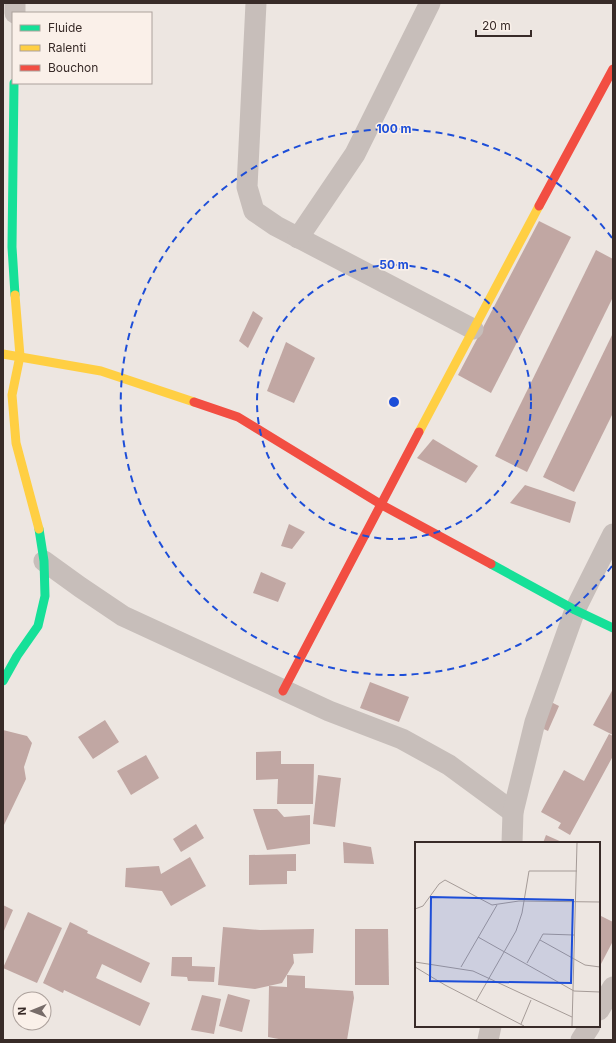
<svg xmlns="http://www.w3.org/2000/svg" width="616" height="1043" viewBox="0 0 616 1043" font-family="Inter,sans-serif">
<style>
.building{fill:#c1a7a3}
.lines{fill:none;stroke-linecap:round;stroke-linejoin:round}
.street{stroke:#c7beba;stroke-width:21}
.fast{stroke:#16e098;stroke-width:9}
.slow{stroke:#ffcf43;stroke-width:9}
.jam{stroke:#f24e42;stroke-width:9}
.ring{fill:none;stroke:#1d4ed8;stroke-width:2;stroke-dasharray:7 5}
.inset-road{fill:none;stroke:#a59b97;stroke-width:1}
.view{fill:#1d4ed8;fill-opacity:0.15;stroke:#1d4ed8;stroke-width:2}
.inset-edge{fill:none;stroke:#382b28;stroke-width:2}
.centre{fill:#1d4ed8;stroke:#faf0e9;stroke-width:2}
.ring-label{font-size:12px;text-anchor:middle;font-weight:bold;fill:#1d4ed8;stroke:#faf0e9;stroke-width:3;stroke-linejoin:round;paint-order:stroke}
</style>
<rect width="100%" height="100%" fill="#ede6e1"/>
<g class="building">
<polygon points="539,221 571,237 491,393 458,375"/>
<polygon points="596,250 613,259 613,297 527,472 495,456"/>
<polygon points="253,311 263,318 248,348 239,341"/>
<polygon points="613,333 613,413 574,492 543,477"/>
<polygon points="286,342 315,358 294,403 267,391"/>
<polygon points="433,439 478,466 466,483 417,458"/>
<polygon points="525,485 576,502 570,523 510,503"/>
<polygon points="289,524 305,532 292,549 281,546"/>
<polygon points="261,572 286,583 278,602 253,593"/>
<polygon points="370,682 409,697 399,722 360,708"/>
<polygon points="613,689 613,735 593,725"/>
<polygon points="547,700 559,706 548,731 535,725"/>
<polygon points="105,720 119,742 93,759 78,737"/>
<polygon points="3,730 27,736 32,743 24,767 26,779 3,827"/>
<polygon points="609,734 613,736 613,756 570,835 558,828 561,823 541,812 564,770 584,781"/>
<polygon points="281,751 281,764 314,764 313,804 277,804 278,779 256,780 256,752"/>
<polygon points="146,755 159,778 131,795 117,771"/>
<polygon points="318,775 341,778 335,827 313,824"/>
<polygon points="253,809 277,809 284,817 310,815 310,844 267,850"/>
<polygon points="196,824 204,838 181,852 173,839"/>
<polygon points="546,835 564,843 543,843"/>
<polygon points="343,842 371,847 374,864 344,863"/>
<polygon points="296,854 296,871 287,871 287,884 249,885 249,855"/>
<polygon points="190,857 206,886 171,906 162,891 125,887 126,868 159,866 161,874"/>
<polygon points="3,905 13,910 3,933"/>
<polygon points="28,912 62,928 37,983 3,968"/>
<polygon points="599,915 613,922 613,941 601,964 599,963"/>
<polygon points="70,922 88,931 87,933 150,963 141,983 102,964 96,978 150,1003 140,1026 64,990 63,993 43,983"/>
<polygon points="223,927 260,930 314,929 313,953 293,954 294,963 282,983 255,989 218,985"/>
<polygon points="355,929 388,929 389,985 355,985"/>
<polygon points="172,957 192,957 192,966 215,967 214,982 188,981 187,977 171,976"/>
<polygon points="287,975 305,976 305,988 353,991 354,998 347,1040 284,1040 268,1037 269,986 287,987"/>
<polygon points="228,994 250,1000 242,1032 219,1026"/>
<polygon points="202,995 221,999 214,1034 191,1030"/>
</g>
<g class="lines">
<g class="street">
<polyline points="256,3 247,187 254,211 276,226 473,329"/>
<polyline points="15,13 15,3"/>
<polyline points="298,238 355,154 430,3"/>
<polyline points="44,561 80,587 123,616 329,711 402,739 449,765 513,812"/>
<polyline points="512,843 513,812 535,722 575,610 613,534"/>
<polyline points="599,1010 613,987"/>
<polyline points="488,1040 491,1026"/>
<polyline points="581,1040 590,1026"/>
</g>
<g class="fast">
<polyline points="14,83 12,247 15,295"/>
<polyline points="491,564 575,610 613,628"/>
<polyline points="3,681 17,656 38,626 45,596 44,561 39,529"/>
</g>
<g class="slow">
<polyline points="15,295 20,356 12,395 16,443 39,529"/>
<polyline points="3,354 101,371 194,402"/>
<polyline points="419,432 539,206"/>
</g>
<g class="jam">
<polyline points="539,206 613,69"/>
<polyline points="194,402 238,417 382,505 491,564"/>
<polyline points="283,691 419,432"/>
</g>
</g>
<g class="ring">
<circle cx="394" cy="402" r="137"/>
<path d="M612 566A273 273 0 1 1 612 238"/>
</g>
<g transform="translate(415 842)">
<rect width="185" height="185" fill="#ede6e1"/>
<path class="inset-road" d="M0,67L8,64L24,42L30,38L77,63L104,59L185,60M63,95L159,149L185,150M125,98L170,123L185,125M0,120L58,129L157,175M112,121L128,92L159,93M0,125L30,143L109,184M46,125L82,63M61,159L101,89L107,71L114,29H162M106,182L116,158M157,184L162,1"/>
<path class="view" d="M16,55L158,58L156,141L15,139Z"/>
<rect width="185" height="185" class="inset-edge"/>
</g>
<circle cx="394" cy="402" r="6" class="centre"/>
<g class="ring-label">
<text x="394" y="133">100 m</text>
<text x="394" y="269">50 m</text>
</g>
<rect width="616" height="1043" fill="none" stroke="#382b28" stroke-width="8"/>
<rect x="12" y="12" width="140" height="72" fill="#faf0e9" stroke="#aca19c"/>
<rect x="20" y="25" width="20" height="6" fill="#16e098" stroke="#aca19c"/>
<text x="48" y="32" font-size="12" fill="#382b28">Fluide</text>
<rect x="20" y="45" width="20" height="6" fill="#ffcf43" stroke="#aca19c"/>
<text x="48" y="52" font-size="12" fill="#382b28">Ralenti</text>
<rect x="20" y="65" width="20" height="6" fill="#f24e42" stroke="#aca19c"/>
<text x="48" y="72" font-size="12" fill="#382b28">Bouchon</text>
<g transform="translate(32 1011) rotate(269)"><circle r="19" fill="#faf0e9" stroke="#aca19c"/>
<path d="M0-3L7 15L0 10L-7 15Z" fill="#776c69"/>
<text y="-6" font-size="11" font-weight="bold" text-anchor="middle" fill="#382b28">N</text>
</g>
<path d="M476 30v6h55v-6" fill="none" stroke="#382b28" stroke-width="2"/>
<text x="482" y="30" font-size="12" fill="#382b28" stroke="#faf0e9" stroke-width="3" paint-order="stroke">20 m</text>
</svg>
